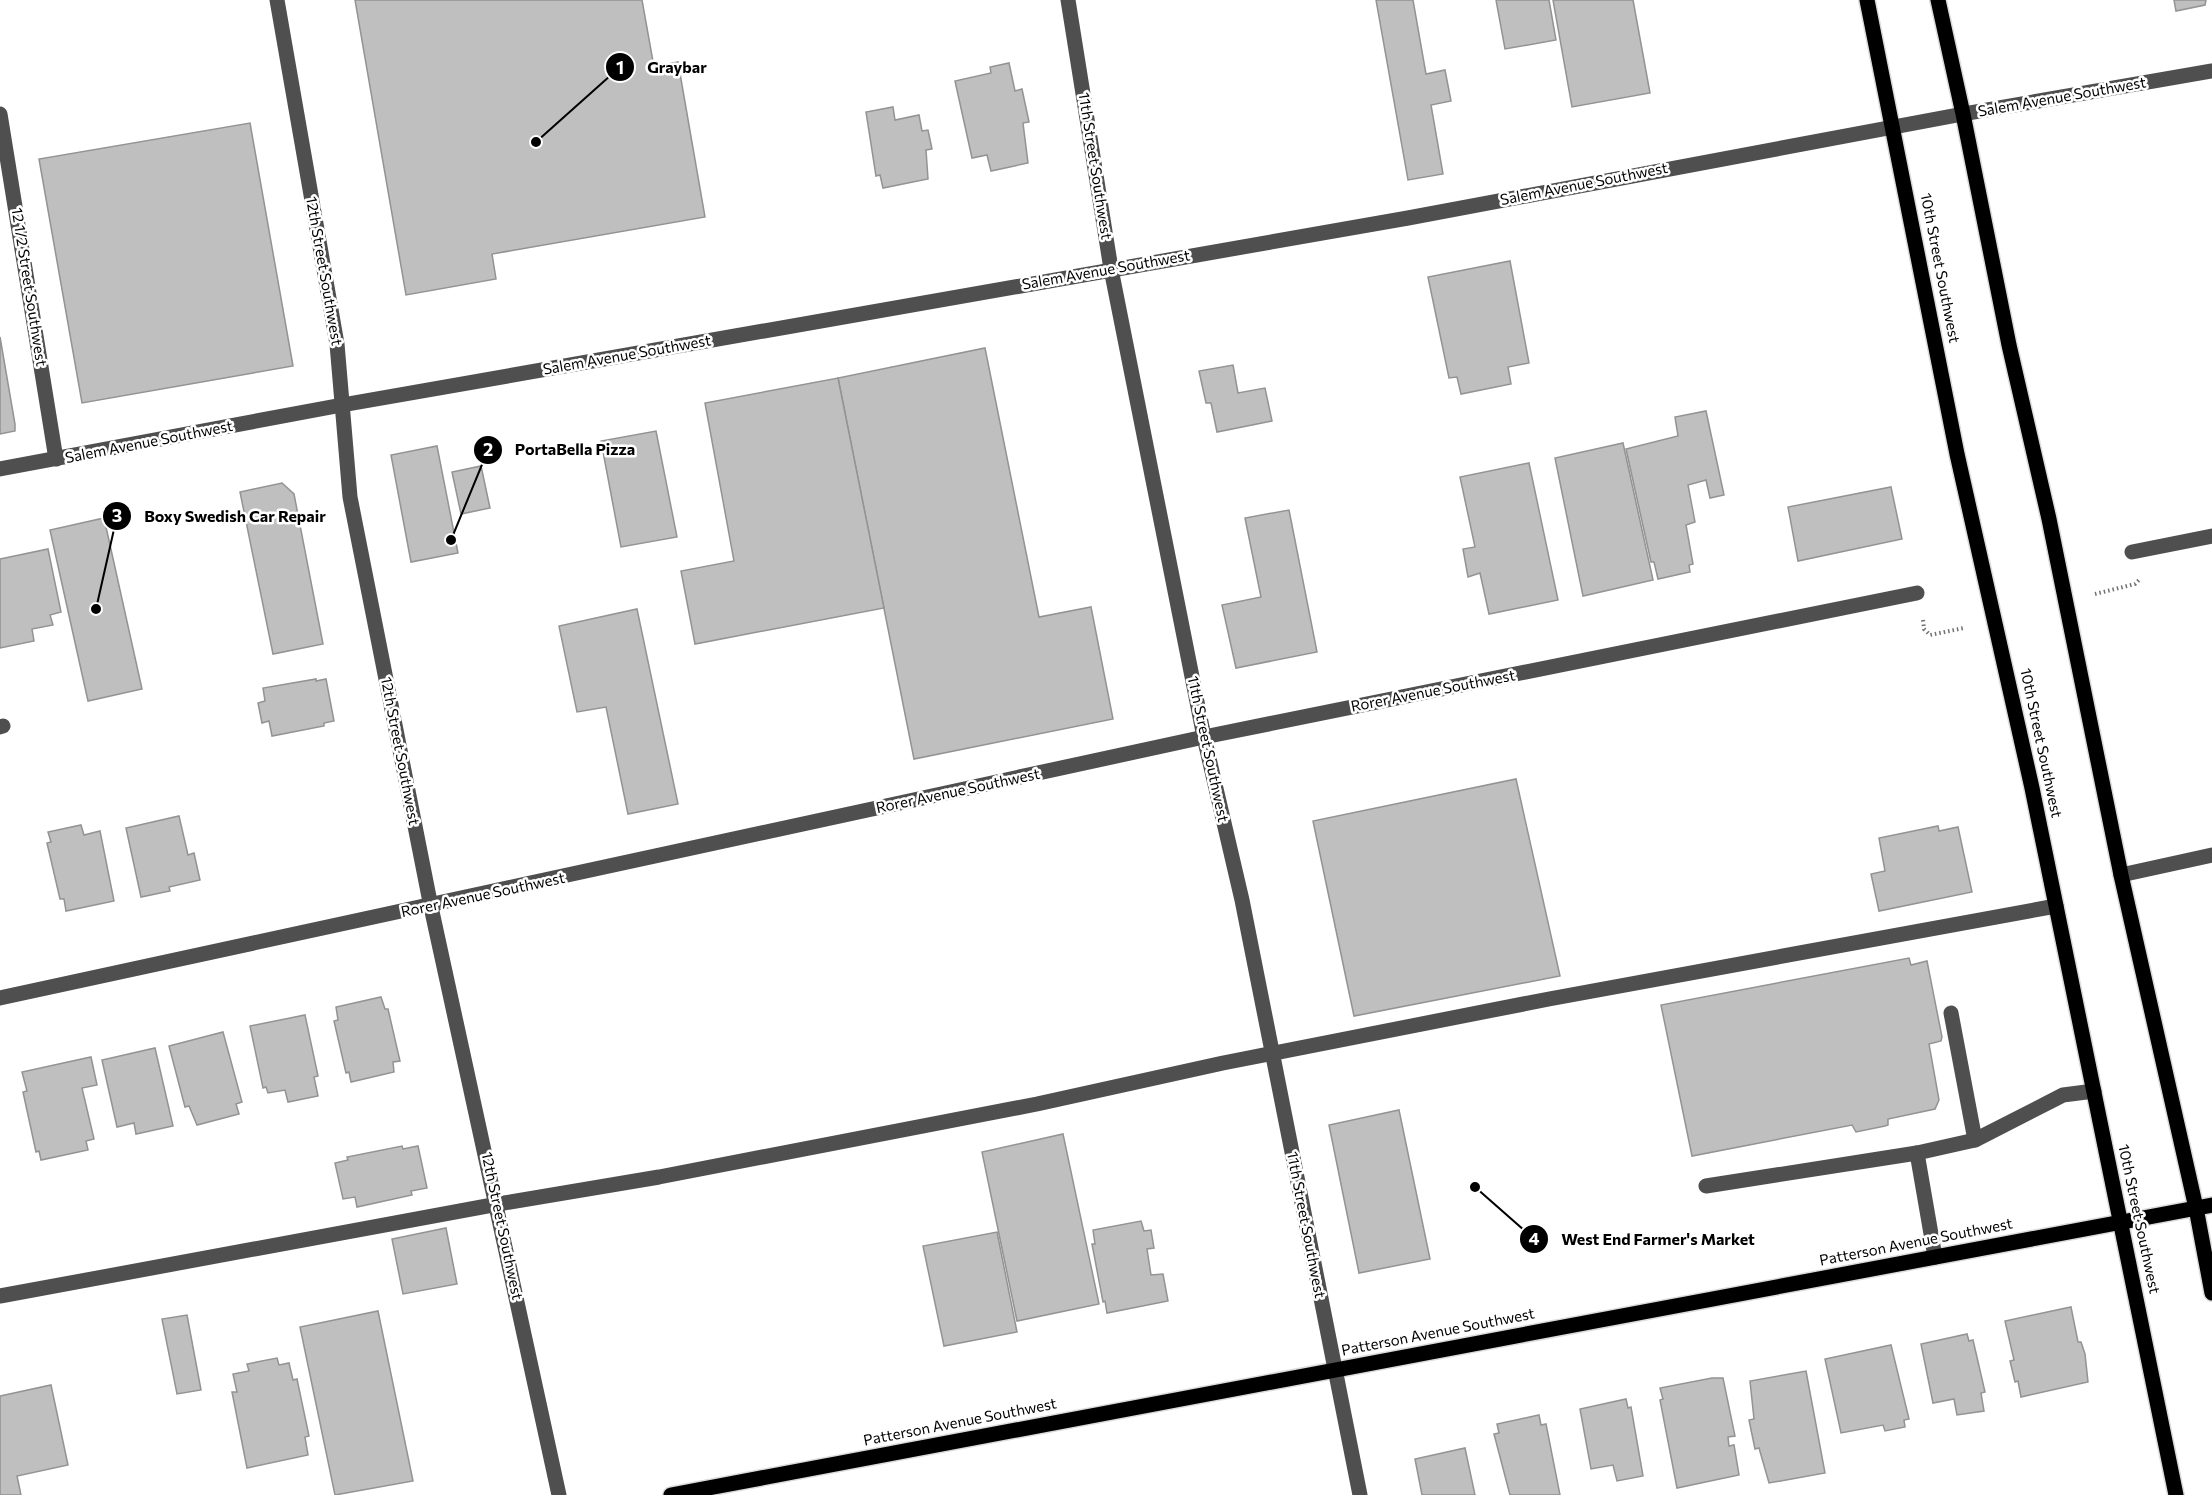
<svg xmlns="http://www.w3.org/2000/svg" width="2212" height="1495" viewBox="0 0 2212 1495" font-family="Commissioner,sans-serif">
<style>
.building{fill:#bfbfbf;stroke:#939393;stroke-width:1.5}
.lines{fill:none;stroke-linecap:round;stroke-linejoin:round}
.major-casing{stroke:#dbdbdb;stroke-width:18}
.path{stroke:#717171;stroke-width:4;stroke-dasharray:1.5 3;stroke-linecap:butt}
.minor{stroke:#4f4f4f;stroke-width:15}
.major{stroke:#000;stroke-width:15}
.labels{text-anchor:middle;stroke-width:5;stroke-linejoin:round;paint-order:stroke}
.street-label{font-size:15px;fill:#000;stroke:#fff}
.leader{fill:none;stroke:#000;stroke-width:2}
.callout-dot{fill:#000;stroke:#fff;stroke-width:2}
.mark-label{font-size:18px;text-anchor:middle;font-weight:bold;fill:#fff}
.callout-label{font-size:16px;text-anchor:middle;font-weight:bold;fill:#000;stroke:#fff;stroke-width:5;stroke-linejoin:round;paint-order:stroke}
</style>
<rect width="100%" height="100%" fill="#fff"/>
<g class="building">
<polygon points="355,0 642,0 654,67 678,62 705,217 492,254 496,279 406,295"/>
<polygon points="1376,0 1413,0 1426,74 1445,70 1451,101 1431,105 1443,174 1408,180"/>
<polygon points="1496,0 1549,0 1556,40 1505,49"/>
<polygon points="1553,0 1633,0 1650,93 1572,107"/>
<polygon points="2174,0 2206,0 2205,5 2176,11"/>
<polygon points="1009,63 1015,91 1022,89 1029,122 1023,123 1028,163 991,171 987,155 972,158 955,81 991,73 990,67"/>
<polygon points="893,107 895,120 919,115 922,131 928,130 932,149 926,150 928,179 883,188 880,175 876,176 866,112"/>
<polygon points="250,123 293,366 82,403 39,159"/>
<polygon points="1510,261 1529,363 1508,367 1511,384 1461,394 1457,377 1449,378 1428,277"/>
<polygon points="0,337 15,424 15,431 0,434"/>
<polygon points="985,348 1039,617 1091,607 1113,719 914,759 838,378"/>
<polygon points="1233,365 1238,393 1265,388 1272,421 1217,432 1211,403 1206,403 1199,371"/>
<polygon points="838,378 884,608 695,644 681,571 734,561 705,403"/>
<polygon points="1706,411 1724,495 1710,498 1706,480 1688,485 1695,522 1686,525 1693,564 1689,565 1690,572 1658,579 1654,562 1651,562 1626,449 1678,436 1675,417"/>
<polygon points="656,431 677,537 621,547 601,441"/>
<polygon points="1623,443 1653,580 1583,596 1555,458"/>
<polygon points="437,446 458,553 411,562 391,455"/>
<polygon points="1529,463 1558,600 1489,614 1480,573 1468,577 1463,549 1475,547 1460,477"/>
<polygon points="481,466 490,508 461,514 452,472"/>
<polygon points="282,483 294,494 323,644 273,654 240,492"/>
<polygon points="1891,487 1902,539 1798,561 1788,507"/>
<polygon points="1289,510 1317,652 1236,668 1222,605 1261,597 1245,518"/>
<polygon points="104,518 142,689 88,701 50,530"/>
<polygon points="48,549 61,612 50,615 53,625 32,629 34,641 0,648 0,559"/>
<polygon points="637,609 678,804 628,814 606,707 577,712 559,626"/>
<polygon points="316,679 316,681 326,679 334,721 324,723 324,726 272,736 269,721 262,723 258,703 265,701 263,688"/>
<polygon points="1516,779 1560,976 1354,1016 1313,821"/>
<polygon points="179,816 188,855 194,853 200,880 169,887 170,891 141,897 126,828"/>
<polygon points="81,825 84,835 100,831 114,901 66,911 64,899 60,899 47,843 51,842 48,832"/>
<polygon points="1938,826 1939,831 1958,827 1972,892 1879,911 1871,874 1885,871 1879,838"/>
<polygon points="1909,958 1911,965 1927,961 1942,1037 1941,1041 1929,1044 1939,1100 1935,1109 1888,1119 1888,1125 1885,1126 1856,1132 1852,1125 1692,1156 1661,1005"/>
<polygon points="381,997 385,1009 388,1009 400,1061 393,1062 394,1072 351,1082 349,1072 346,1073 334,1021 338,1020 336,1007"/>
<polygon points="305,1015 318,1076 314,1077 318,1096 288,1102 285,1090 268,1093 266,1087 263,1088 250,1026"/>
<polygon points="223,1032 242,1102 236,1104 239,1114 197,1125 189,1106 185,1107 169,1046"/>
<polygon points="155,1048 173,1126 136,1134 134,1123 117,1127 102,1060"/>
<polygon points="91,1057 97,1085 82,1088 94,1139 86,1141 88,1150 41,1160 39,1151 36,1152 23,1092 27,1091 22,1072"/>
<polygon points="1399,1110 1430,1259 1359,1273 1329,1125"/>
<polygon points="1063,1134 1099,1304 1017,1321 982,1152"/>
<polygon points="402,1146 403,1149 418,1146 427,1188 411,1191 412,1195 357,1207 355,1197 343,1199 335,1163 348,1160 347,1157"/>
<polygon points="1141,1221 1144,1231 1151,1230 1154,1248 1147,1249 1151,1275 1163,1274 1168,1301 1107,1313 1105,1301 1103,1302 1092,1244 1095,1244 1093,1230"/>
<polygon points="446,1228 457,1284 403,1294 392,1239"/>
<polygon points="997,1232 1017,1332 944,1346 923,1246"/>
<polygon points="2071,1307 2078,1342 2081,1342 2085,1354 2088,1382 2021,1397 2018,1381 2015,1382 2010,1361 2014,1360 2005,1321"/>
<polygon points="378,1311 413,1481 335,1495 300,1327"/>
<polygon points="187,1315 201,1390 177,1394 162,1319"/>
<polygon points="1967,1334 1969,1341 1973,1340 1985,1392 1981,1393 1984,1411 1957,1415 1954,1399 1933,1403 1921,1344"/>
<polygon points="1891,1345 1909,1419 1904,1420 1905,1427 1885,1431 1883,1425 1841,1433 1825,1359"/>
<polygon points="277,1358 279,1365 289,1363 293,1380 297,1379 309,1436 305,1437 308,1455 247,1468 232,1392 237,1392 233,1374 249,1371 247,1364"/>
<polygon points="1806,1371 1825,1473 1769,1483 1759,1448 1755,1449 1749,1420 1754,1419 1750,1381"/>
<polygon points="1712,1378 1723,1378 1735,1436 1728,1437 1729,1446 1734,1445 1739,1475 1677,1488 1660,1400 1663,1399 1660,1388"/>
<polygon points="51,1385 68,1465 17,1476 21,1495 0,1495 0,1396"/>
<polygon points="1626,1399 1628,1408 1631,1407 1643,1476 1617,1481 1613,1465 1591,1469 1580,1409"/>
<polygon points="1539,1415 1541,1425 1546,1424 1560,1495 1510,1495 1494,1434 1499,1433 1497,1424"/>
<polygon points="1465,1448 1475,1495 1422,1495 1415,1459"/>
</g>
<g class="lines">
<g class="major-casing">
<g id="major">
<polyline points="1867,0 1957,454 2032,788 2176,1495"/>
<polyline points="1938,0 1963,114 2009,345 2049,519 2121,875 2196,1208 2212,1293"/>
<polyline points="671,1495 2212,1205"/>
</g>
</g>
<g class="path">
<polyline points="2095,594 2135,584 2139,580"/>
<polyline points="1923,620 1924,629 1930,635 1964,628"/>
</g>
<g class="minor">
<polyline points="277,0 337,344 350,497 431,907 559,1495"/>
<polyline points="1068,0 1111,269 1204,737 1242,900 1360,1495"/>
<polyline points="0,114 56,459"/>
<polyline points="0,469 342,405 1408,218 1963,114 2212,71"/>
<polyline points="2132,552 2212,536"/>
<polyline points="0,727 3,726"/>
<polyline points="2121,875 2212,855"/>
<polyline points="0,998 1204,737 1917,593"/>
<polyline points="1951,1013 1975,1140"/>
<polyline points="1917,1153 1935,1257"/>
<polyline points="1706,1186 1917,1153 1975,1140 2063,1095 2094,1091"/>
<polyline points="0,1296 498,1204 659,1177 1037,1104 1223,1063 1549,999 2056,906"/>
</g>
<use href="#major" class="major"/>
</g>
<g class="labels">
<g class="street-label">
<text transform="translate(2062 97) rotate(-10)" y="5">Salem Avenue Southwest</text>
<text transform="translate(1095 166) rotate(81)" y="5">11th Street Southwest</text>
<text transform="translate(1584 184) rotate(-11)" y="5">Salem Avenue Southwest</text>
<text transform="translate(1940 268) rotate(79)" y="5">10th Street Southwest</text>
<text transform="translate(1106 270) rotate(-10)" y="5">Salem Avenue Southwest</text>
<text transform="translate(324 271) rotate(80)" y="5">12th Street Southwest</text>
<text transform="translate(29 287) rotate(81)" y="5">12 1/2 Street Southwest</text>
<text transform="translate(627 355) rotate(-10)" y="5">Salem Avenue Southwest</text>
<text transform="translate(149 442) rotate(-11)" y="5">Salem Avenue Southwest</text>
<text transform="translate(1433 691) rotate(-11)" y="5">Rorer Avenue Southwest</text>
<text transform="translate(2041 743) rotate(78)" y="5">10th Street Southwest</text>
<text transform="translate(1208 749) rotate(78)" y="5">11th Street Southwest</text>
<text transform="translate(400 751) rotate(79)" y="5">12th Street Southwest</text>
<text transform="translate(958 791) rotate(-12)" y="5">Rorer Avenue Southwest</text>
<text transform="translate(483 895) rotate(-12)" y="5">Rorer Avenue Southwest</text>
<text transform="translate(2139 1219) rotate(78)" y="5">10th Street Southwest</text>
<text transform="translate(1306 1225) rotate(79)" y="5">11th Street Southwest</text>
<text transform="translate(502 1226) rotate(78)" y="5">12th Street Southwest</text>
<text transform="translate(1916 1242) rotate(-11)" y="5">Patterson Avenue Southwest</text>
<text transform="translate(1438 1332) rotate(-11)" y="5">Patterson Avenue Southwest</text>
<text transform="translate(960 1422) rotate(-11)" y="5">Patterson Avenue Southwest</text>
</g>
</g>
<path class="leader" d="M536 142L620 67M451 540L488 450M96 609L117 516M1475 1187L1534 1239"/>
<g class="callout-dot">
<circle cx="536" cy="142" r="6"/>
<circle cx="451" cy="540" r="6"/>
<circle cx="96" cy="609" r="6"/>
<circle cx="1475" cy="1187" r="6"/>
<circle cx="620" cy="67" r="15"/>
<circle cx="488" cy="450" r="15"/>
<circle cx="117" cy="516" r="15"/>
<circle cx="1534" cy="1239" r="15"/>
</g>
<g class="mark-label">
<text x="620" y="74">1</text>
<text x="488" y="456">2</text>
<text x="117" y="522">3</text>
<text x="1534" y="1245">4</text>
</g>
<g class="callout-label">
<text x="677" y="73">Graybar</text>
<text x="575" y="455">PortaBella Pizza</text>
<text x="235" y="522">Boxy Swedish Car Repair</text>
<text x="1658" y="1245">West End Farmer's Market</text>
</g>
</svg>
